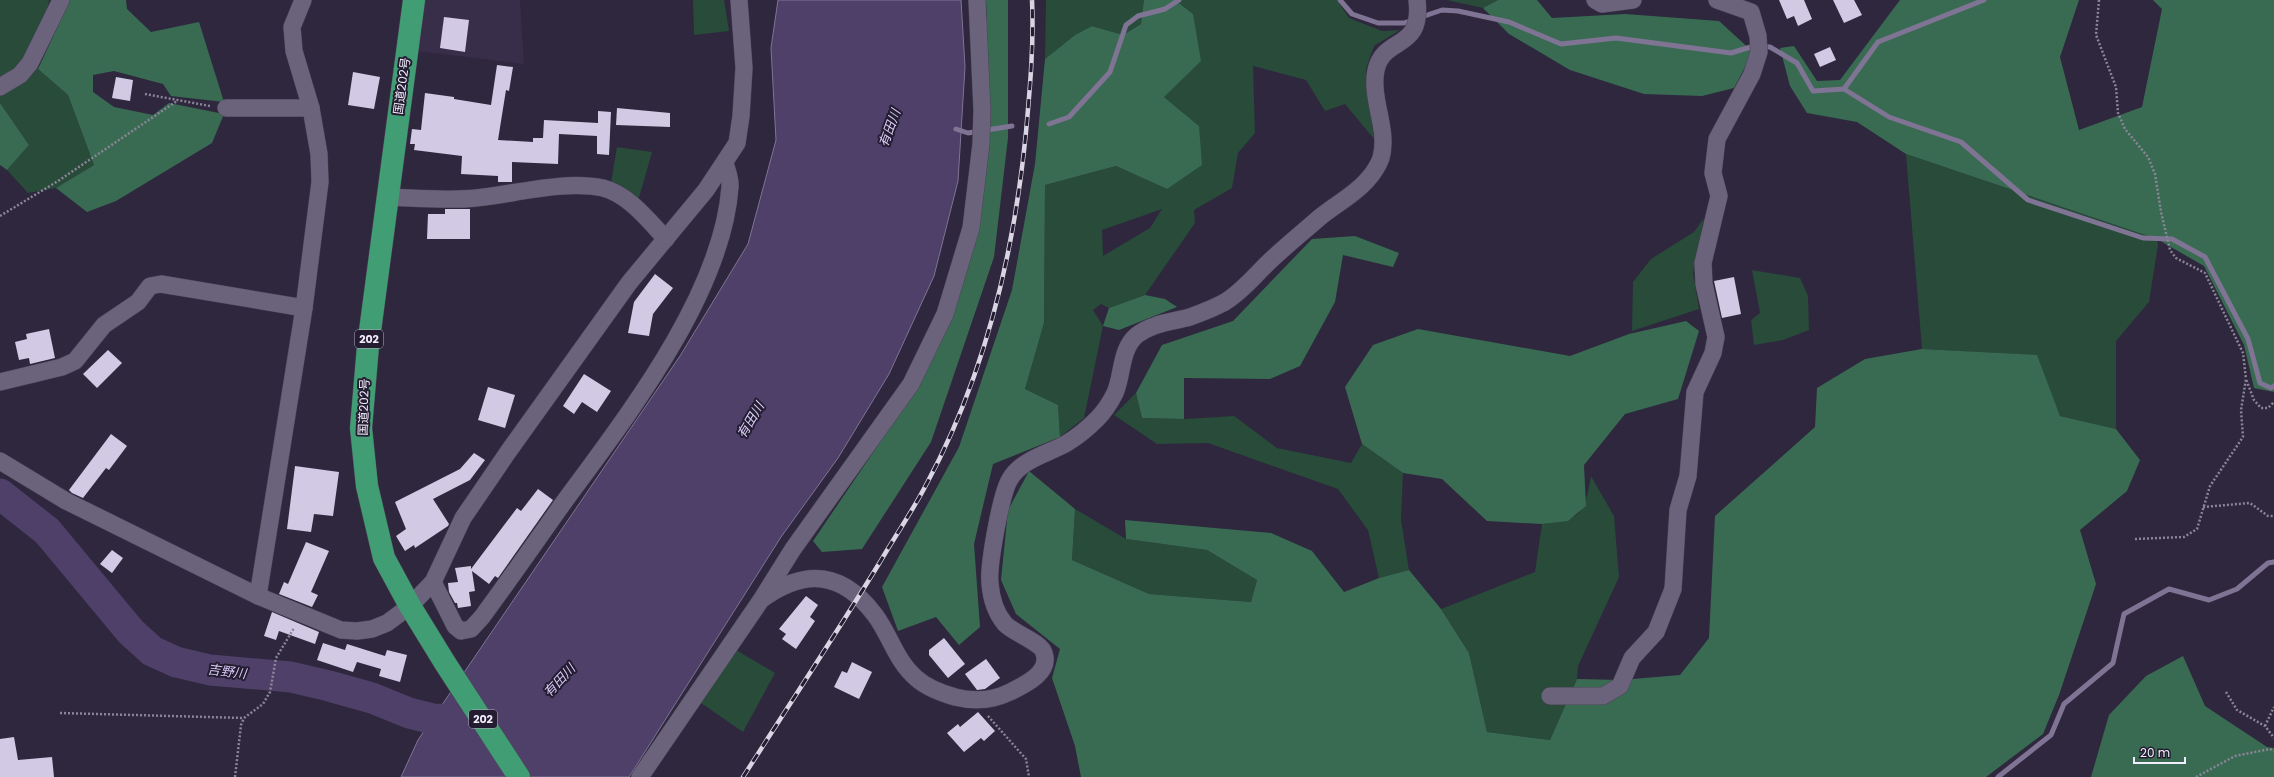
<svg xmlns="http://www.w3.org/2000/svg" width="2274" height="777" viewBox="0 0 2274 777" font-family="Poppins,'Noto Sans JP',sans-serif">
<style>
.built{fill:#382e4a}
.green{fill:#284b3a;fill-rule:evenodd}
.forest{fill:#396b53}
.water{fill:#4e4068;stroke:#7f7494}
.lines{fill:none;stroke-linecap:round;stroke-linejoin:round}
.stream{stroke:#7f7494;stroke-width:5}
.river{stroke:#4e4068;stroke-width:31}
.building{fill:#d2c9e5}
.street-casing{stroke:#4b4457;stroke-width:18}
.highway-casing{stroke:#4b4457;stroke-width:23}
.path{stroke:#8b8597;stroke-width:2.5;stroke-dasharray:2 2;stroke-linecap:butt}
.street{stroke:#6b637c;stroke-width:17}
.highway{stroke:#419d74;stroke-width:22}
.rail-casing{stroke:#dad5e4;stroke-width:4.5}
.rail{stroke:#241d32;stroke-width:3;stroke-dasharray:9;stroke-linecap:butt}
.labels{text-anchor:middle;stroke-width:4;stroke-linejoin:round;paint-order:stroke}
.shield{fill:#241d32;stroke:#b4afbf;stroke-width:1}
.shield-label{font-size:11px;font-weight:bold;fill:#f1edfb}
.street-label{font-size:12px;fill:#f1edfb;stroke:#241d32}
.water-label{font-size:13px;font-style:italic;fill:#d9ccf6;stroke:#241d32}
</style>
<rect width="100%" height="100%" fill="#2e273d"/>
<polygon class="built" points="425,0 520,0 524,64 417,51"/>
<g class="green">
<polygon points="0,0 49,0 38,69 68,95 94,165 56,188 28,193 7,170 29,145 0,103"/>
<polygon points="693,0 724,0 729,31 694,35"/>
<polygon points="1046,0 1144,0 1141,24 1123,35 1092,26 1075,35 1045,59"/>
<path d="M1175,0H1337L1349,18L1382,31L1400,30L1374,46L1366,69L1374,139L1345,104L1325,111L1306,80L1253,66L1255,133L1238,153L1232,188L1194,210L1195,223L1145,295L1109,308L1101,304L1093,310L1103,326L1084,418L1060,437L1058,405L1025,389L1044,323L1045,185L1116,166L1167,189L1199,126L1164,97L1193,14ZM1162,209L1150,228L1103,256L1102,230Z"/>
<polygon points="1447,0 1498,0 1483,8"/>
<polygon points="617,147 652,152 638,201 611,183"/>
<polygon points="1906,154 2157,239 2158,245 2149,302 2116,341 2116,429 2060,416 2036,355 1922,349"/>
<polygon points="1704,218 1693,273 1699,309 1632,331 1633,282 1651,259 1694,232"/>
<polygon points="1752,270 1800,278 1808,296 1809,330 1783,340 1754,345 1751,320 1760,313"/>
<polygon points="1136,393 1142,418 1184,419 1234,416 1277,448 1351,463 1362,444 1403,473 1401,520 1409,570 1379,578 1368,530 1338,489 1208,443 1157,444 1114,415"/>
<path d="M1591,476L1614,516L1619,577L1578,666L1577,679L1550,740L1487,732L1469,653L1441,609L1535,572L1542,524C1582,519 1584,515 1591,476Z"/>
<polygon points="1075,509 1126,539 1207,550 1257,580 1251,602 1149,594 1072,560"/>
<polygon points="736,650 775,673 743,732 701,703"/>
</g>
<g class="forest">
<polygon points="70,0 126,0 127,9 151,32 199,22 224,102 171,96 163,84 114,71 93,75 93,92 114,107 153,115 169,103 224,114 212,143 116,201 87,212 56,188 94,165 68,95 38,69"/>
<polygon points="986,0 1008,0 1008,138 994,257 931,442 862,549 822,552 813,541 914,392 979,230 990,142"/>
<polygon points="1144,0 1175,0 1193,14 1201,61 1164,97 1199,126 1202,165 1167,189 1116,166 1045,185 1044,323 1025,389 1058,405 1060,437 993,464 974,544 980,627 959,645 936,617 898,631 882,587 959,447 1012,290 1035,164 1045,59 1075,35 1092,26 1123,35 1141,24"/>
<polygon points="1498,0 1537,0 1552,18 1625,14 1719,21 1753,52 1734,88 1702,96 1644,94 1570,70 1509,34 1483,8"/>
<polygon points="1900,0 2079,0 2060,57 2079,130 2142,107 2162,9 2153,0 2274,0 2274,392 2254,388 2244,345 2204,266 2157,239 1906,154 1857,122 1807,113 1790,86 1780,48 1794,46 1817,81 1840,80"/>
<polygon points="0,103 29,145 7,170 0,165"/>
<polygon points="1355,236 1399,253 1393,267 1343,255 1335,302 1300,366 1270,379 1184,378 1184,419 1142,418 1136,393 1162,345 1233,321 1312,239"/>
<polygon points="1145,295 1165,299 1177,307 1119,330 1103,326 1109,308"/>
<polygon points="1686,321 1699,331 1678,399 1625,414 1584,465 1586,506 1568,521 1542,524 1487,521 1442,479 1403,473 1362,444 1345,387 1373,345 1418,329 1570,356 1629,334"/>
<polygon points="1922,349 2037,355 2060,416 2116,429 2140,460 2127,491 2080,530 2096,584 2059,695 2043,734 1986,777 1081,777 1075,746 1052,678 1060,649 1016,614 1001,580 1008,510 1029,471 1075,509 1072,560 1149,594 1251,602 1257,580 1207,550 1126,539 1125,520 1271,533 1312,551 1344,592 1379,578 1409,570 1441,609 1469,653 1487,732 1550,740 1577,679 1621,680 1680,675 1709,638 1715,516 1815,427 1817,388 1865,359"/>
<polygon points="2183,656 2205,706 2267,747 2274,748 2274,777 2091,777 2109,715 2146,676"/>
</g>
<polygon class="water" points="778,0 961,0 965,67 958,181 934,276 889,374 838,458 781,537 629,777 401,777 418,740 680,356 748,244 776,140 771,48"/>
<g class="lines">
<g class="stream">
<polyline points="1340,0 1352,14 1378,23 1404,23 1442,10 1458,11 1509,22 1561,44 1616,38 1731,53 1754,46 1770,47 1797,63 1813,91 1844,89 1889,117 1961,142 2028,200 2143,238 2172,239 2205,257 2248,339 2260,383 2271,388 2274,386"/>
<polyline points="1844,89 1878,42 1984,0"/>
<polyline points="1049,124 1069,117 1110,72 1126,25 1138,16 1165,9 1179,0"/>
<polyline points="956,129 968,133 1012,126"/>
<polyline points="1998,777 2051,735 2064,704 2113,663 2124,614 2169,589 2209,600 2237,589 2268,563 2274,562"/>
</g>
<polyline class="river" points="0,494 47,531 131,632 152,651 176,662 210,670 291,677 329,686 372,698 409,713 433,719 476,720"/>
</g>
<g class="building">
<polygon points="1779,0 1804,0 1812,19 1798,26 1794,16 1787,19"/>
<polygon points="1833,0 1854,0 1862,15 1844,23"/>
<polygon points="444,17 469,20 465,52 440,48"/>
<polygon points="1830,47 1836,60 1820,67 1814,54"/>
<polygon points="497,65 513,67 509,91 506,90 498,140 533,142 533,138 543,138 544,120 598,123 598,111 611,112 609,155 597,154 597,136 559,134 558,164 512,162 512,182 498,182 498,176 461,174 462,156 414,150 415,144 410,144 412,129 421,130 425,93 454,97 454,99 491,105"/>
<polygon points="353,72 380,77 374,109 348,105"/>
<polygon points="116,77 133,80 130,101 112,98"/>
<polygon points="617,108 670,113 670,127 616,125"/>
<polygon points="445,209 470,209 470,239 427,239 428,214 445,214"/>
<polygon points="655,274 673,288 653,314 649,336 628,333 634,302"/>
<polygon points="1734,277 1741,314 1722,318 1714,281"/>
<polygon points="49,329 55,358 30,364 29,358 19,360 15,342 27,339 26,334"/>
<polygon points="108,350 122,363 97,388 83,374"/>
<polygon points="584,374 611,391 597,412 582,402 574,414 563,406"/>
<polygon points="488,387 515,395 505,428 478,420"/>
<polygon points="111,434 127,446 109,470 106,468 83,498 72,493 69,490"/>
<polygon points="474,453 485,460 470,480 433,499 449,524 448,526 415,548 414,545 405,551 396,536 406,529 395,502 460,469"/>
<polygon points="295,466 339,472 333,516 314,514 311,532 287,529"/>
<polygon points="538,489 553,500 498,578 495,576 489,584 472,571 475,591 469,592 471,606 458,608 457,603 455,603 449,592 448,583 458,582 455,568 471,566 471,569 517,508 521,511"/>
<polygon points="306,542 329,551 311,592 318,595 312,607 279,594 284,582 288,584"/>
<polygon points="112,550 123,558 112,573 100,564"/>
<polygon points="806,596 818,605 810,617 815,621 796,649 782,639 786,634 779,629"/>
<polygon points="272,612 319,632 315,644 279,631 276,640 264,636"/>
<polygon points="944,638 965,664 948,678 929,655 929,650"/>
<polygon points="323,643 345,650 347,644 385,656 387,650 407,655 400,682 379,676 381,669 357,662 353,672 317,660"/>
<polygon points="986,659 1000,678 985,689 977,690 965,674"/>
<polygon points="852,662 872,672 859,699 834,687 842,671 847,673"/>
<polygon points="978,712 995,731 984,741 981,738 964,752 947,733 958,724 960,727"/>
<polygon points="14,737 18,760 52,757 54,777 0,777 0,739"/>
</g>
<g class="lines">
<g class="street-casing">
<g id="street">
<polyline points="1595,0 1602,4 1633,0"/>
<polyline points="0,87 20,75 30,63 61,0"/>
<polyline points="226,108 311,108"/>
<path d="M388,197C417,198 447,201 476,198C515,194 564,180 603,188C628,194 649,221 666,239"/>
<polyline points="0,382 62,367 75,361 104,325 138,302 150,286 161,284 304,308"/>
<polyline points="0,461 66,501 258,596 341,630 357,631 372,629 387,623 410,606 433,582 463,518 508,452 629,283 706,190 737,143 741,116 744,68 739,0"/>
<path d="M433,582L455,626L461,631L471,629L482,617C510,579 537,540 564,502C627,416 722,295 730,187C731,180 727,170 725,163"/>
<polyline points="258,596 304,308 320,182 319,154 311,108 294,51 292,27 303,0"/>
<polyline points="763,597 793,549 911,384 945,314 971,228 981,144 982,110 977,0"/>
<polyline points="1550,696 1603,696 1620,686 1632,658 1656,632 1673,589 1678,510 1688,476 1695,392 1713,353 1716,337 1704,284 1703,263 1719,196 1713,173 1717,139 1752,74 1759,52 1758,36 1751,12 1717,0"/>
<path d="M640,777L761,600C805,568 842,571 875,615C890,635 896,661 916,678C927,688 941,693 955,697C975,702 992,701 1010,692C1024,685 1051,673 1044,653C1041,642 1015,634 1005,624C995,612 991,598 990,583C988,566 1001,493 1010,479C1022,459 1048,454 1067,443C1077,437 1089,427 1097,419C1103,413 1111,401 1115,393C1123,375 1120,349 1137,335C1153,323 1172,322 1190,317C1201,313 1214,308 1225,302C1243,291 1256,274 1271,260C1287,245 1303,232 1319,218C1334,205 1355,195 1368,179C1373,174 1379,164 1381,158C1389,129 1370,99 1376,70C1384,35 1423,52 1417,0"/>
</g>
</g>
<g class="highway-casing">
<polyline id="highway" points="414,0 368,346 361,428 367,486 384,558 410,606 445,663 519,777"/>
</g>
<g class="path">
<polyline points="2099,0 2096,35 2116,87 2118,113 2125,129 2148,157 2155,174 2161,212 2170,250 2176,258 2205,273 2243,353 2246,379"/>
<polyline points="145,94 210,106"/>
<polyline points="0,216 58,181 177,101"/>
<polyline points="2203,507 2250,503 2268,516 2274,516"/>
<polyline points="2135,539 2184,537 2197,529 2210,486 2243,437 2241,410 2246,379 2254,400 2261,408 2268,408 2274,402"/>
<polyline points="2226,692 2237,710 2265,726 2274,738"/>
<polyline points="60,713 244,718"/>
<polyline points="988,716 1026,759 1029,777"/>
<polyline points="2265,726 2274,707"/>
<polyline points="235,777 241,725 244,718 263,704 270,692 276,658 294,628"/>
<polyline points="2196,777 2235,756 2270,749 2274,751"/>
</g>
<use href="#street" class="street"/>
<use href="#highway" class="highway"/>
<g class="rail-casing">
<path id="rail" d="M743,777C789,705 836,634 880,562C895,536 912,512 926,485C985,376 1014,254 1026,132C1030,88 1034,44 1032,0"/>
</g>
<use href="#rail" class="rail"/>
</g>
<g class="labels">
<g class="shield">
<rect x="355" y="330" width="28" height="18" rx="3"/>
<rect x="469" y="710" width="28" height="18" rx="3"/>
</g>
<g class="shield-label">
<text x="369" y="343">202</text>
<text x="483" y="723">202</text>
</g>
<g class="street-label">
<text transform="translate(402 86) rotate(-82)" y="4">国道202号</text>
<text transform="translate(364 407) rotate(-88)" y="4">国道202号</text>
</g>
<g class="water-label">
<text transform="translate(889 128) rotate(-70)" y="5">有田川</text>
<text transform="translate(750 420) rotate(-59)" y="5">有田川</text>
<text transform="translate(227 671) rotate(7)" y="5">吉野川</text>
<text transform="translate(559 680) rotate(-47)" y="5">有田川</text>
</g>
</g>
<path d="M2134 757v6h51v-6" fill="none" stroke="#f1edfb" stroke-width="2"/>
<text x="2140" y="757" font-size="12" fill="#f1edfb" stroke="#241d32" stroke-width="3" paint-order="stroke">20 m</text>
</svg>
